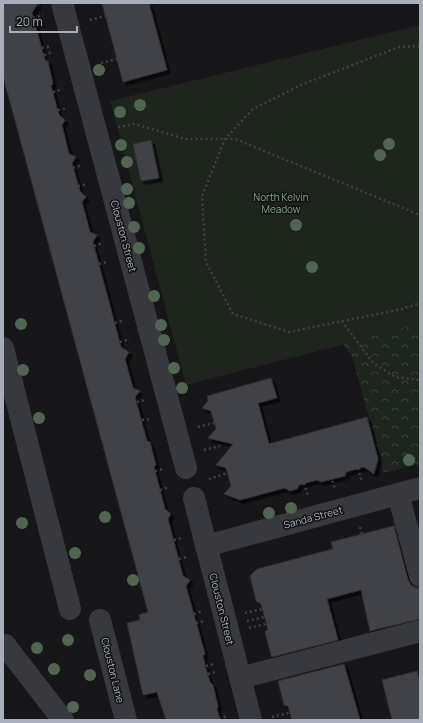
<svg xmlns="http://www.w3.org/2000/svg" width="423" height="723" viewBox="0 0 423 723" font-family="Manrope,sans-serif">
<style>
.green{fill:#1d251d}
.forest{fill:url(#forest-crowns)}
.building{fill:#414247;stroke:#313136;filter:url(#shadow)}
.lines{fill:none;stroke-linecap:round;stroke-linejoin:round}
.path{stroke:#3e4146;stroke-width:2.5;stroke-dasharray:2 3;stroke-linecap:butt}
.minor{stroke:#38393f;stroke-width:22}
.tree{fill:#506650}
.labels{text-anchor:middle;stroke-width:3;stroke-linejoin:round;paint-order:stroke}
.park-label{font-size:10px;fill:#7ea77d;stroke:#121215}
.street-label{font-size:10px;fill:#a8afbb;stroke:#121215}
</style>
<defs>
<pattern id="forest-crowns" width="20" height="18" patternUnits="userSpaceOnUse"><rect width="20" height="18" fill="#1d251d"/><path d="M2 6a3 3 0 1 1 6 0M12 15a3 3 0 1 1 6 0" fill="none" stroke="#3b423c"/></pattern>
<filter id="shadow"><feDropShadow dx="3.5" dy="3.5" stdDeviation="0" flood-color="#0009"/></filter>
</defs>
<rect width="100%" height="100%" fill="#17171a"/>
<polygon class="green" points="420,25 420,325 186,385 110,101"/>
<polygon class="forest" points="420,324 420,464 384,473 352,356 342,343"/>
<g class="building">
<polygon points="3,3 38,3 32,13 45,60 48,61 49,66 53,84 51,86 59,115 65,120 62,125 69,154 76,157 72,163 80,191 86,197 82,202 90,232 97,235 93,242 121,347 129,352 125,359 133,388 140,391 135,397 147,441 150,442 156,465 154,467 165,509 171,514 168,519 183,576 190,580 186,586 205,654 203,656 206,669 210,682 213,685 216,698 218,706 217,709 220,720 166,720 157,692 143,695 127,623 140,620 139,615 148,612 3,76"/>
<polygon points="102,3 149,3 167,70 123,82"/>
<polygon points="151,140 159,178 141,181 133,144"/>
<polygon points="271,378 277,398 258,403 269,444 367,417 378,459 374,474 364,467 346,472 345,476 321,482 317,480 299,485 297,489 290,491 285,488 240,500 224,494 231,486 226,468 216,465 233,444 208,438 216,429 211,411 202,408 208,401 207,396"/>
<polygon points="394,526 408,580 411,585 416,588 420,588 420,619 370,631 361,590 327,599 338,640 272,657 271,655 265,632 268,629 261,604 256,601 250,576 257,569 333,549 331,542"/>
<polygon points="344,664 360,720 292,720 288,706 284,705 278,681"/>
<polygon points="417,671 420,684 420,720 392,720 382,680"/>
</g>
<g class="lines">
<g class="path">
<polyline points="33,18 43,15"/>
<polyline points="90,20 105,16"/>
<polyline points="420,46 399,47 301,85 253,109 225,139 202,196 206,262 233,314 289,332 402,309 420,303"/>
<polyline points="42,48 51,46"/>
<polyline points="44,55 53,52"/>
<polyline points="101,63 117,59"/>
<polyline points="53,92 63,89"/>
<polyline points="58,110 68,108"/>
<polyline points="118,127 135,124 185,139 235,139 420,215"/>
<polyline points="73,168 82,165"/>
<polyline points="78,186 87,184"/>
<polyline points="94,246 103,243"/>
<polyline points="99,264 107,262"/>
<polyline points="342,321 373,363 395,377 420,380"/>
<polyline points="115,323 125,320"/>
<polyline points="120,342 130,339"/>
<polyline points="137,402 145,400"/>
<polyline points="142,420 150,419"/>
<polyline points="198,427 214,423"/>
<polyline points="204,450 220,446"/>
<polyline points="358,468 362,482"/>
<polyline points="155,471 163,469"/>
<polyline points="331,476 335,489"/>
<polyline points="209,479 227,473"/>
<polyline points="304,483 308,496"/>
<polyline points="160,490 169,487"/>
<polyline points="360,527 362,534"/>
<polyline points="174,540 182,538"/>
<polyline points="179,559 187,557"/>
<polyline points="245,613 263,609"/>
<polyline points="194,614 202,611"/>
<polyline points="247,621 264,617"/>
<polyline points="196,623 204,621"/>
<polyline points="249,628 266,624"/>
<polyline points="206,666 214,664"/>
<polyline points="208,674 216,672"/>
<polyline points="272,717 289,713"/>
<polyline points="219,719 227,716"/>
</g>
<g class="minor">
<polyline points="62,3 186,468"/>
<polyline points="3,348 70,609"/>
<polyline points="398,494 420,576"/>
<polyline points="194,498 251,720"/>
<polyline points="206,546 420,488"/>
<polyline points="100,620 126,720"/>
<polyline points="5,645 63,720"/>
<polyline points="240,678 420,631"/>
</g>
</g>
<g class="tree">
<circle cx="99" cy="70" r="6"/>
<circle cx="140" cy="105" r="6"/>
<circle cx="120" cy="112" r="6"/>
<circle cx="389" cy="144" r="6"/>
<circle cx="121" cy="145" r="6"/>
<circle cx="380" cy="155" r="6"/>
<circle cx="127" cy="162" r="6"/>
<circle cx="127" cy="189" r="6"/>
<circle cx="129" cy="203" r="6"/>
<circle cx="296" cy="225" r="6"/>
<circle cx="134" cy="227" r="6"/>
<circle cx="139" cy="248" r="6"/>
<circle cx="312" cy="267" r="6"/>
<circle cx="154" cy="296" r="6"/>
<circle cx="21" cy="324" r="6"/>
<circle cx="161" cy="325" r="6"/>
<circle cx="164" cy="340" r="6"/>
<circle cx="174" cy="368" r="6"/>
<circle cx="23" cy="370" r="6"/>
<circle cx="182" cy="388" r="6"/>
<circle cx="39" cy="418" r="6"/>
<circle cx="409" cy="460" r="6"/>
<circle cx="291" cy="508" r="6"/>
<circle cx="269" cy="513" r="6"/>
<circle cx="105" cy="517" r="6"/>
<circle cx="22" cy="523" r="6"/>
<circle cx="75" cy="553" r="6"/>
<circle cx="133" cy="580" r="6"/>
<circle cx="68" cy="640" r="6"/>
<circle cx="37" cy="648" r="6"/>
<circle cx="54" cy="669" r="6"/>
<circle cx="90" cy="675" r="6"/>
<circle cx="73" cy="707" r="6"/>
</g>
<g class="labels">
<g class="park-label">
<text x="281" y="201">North Kelvin<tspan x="281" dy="12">Meadow</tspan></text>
</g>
<g class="street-label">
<text transform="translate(124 236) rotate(75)" y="4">Clouston Street</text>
<text transform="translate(313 517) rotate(-15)" y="4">Sanda Street</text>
<text transform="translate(222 609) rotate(76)" y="4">Clouston Street</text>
<text transform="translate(113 670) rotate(76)" y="4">Clouston Lane</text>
</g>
</g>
<rect width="423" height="723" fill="none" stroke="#a8afbb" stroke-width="8"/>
<path d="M10 26v6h67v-6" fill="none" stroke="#a8afbb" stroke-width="2"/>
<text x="16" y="26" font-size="12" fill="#a8afbb" stroke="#121215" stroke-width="3" paint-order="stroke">20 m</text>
</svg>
